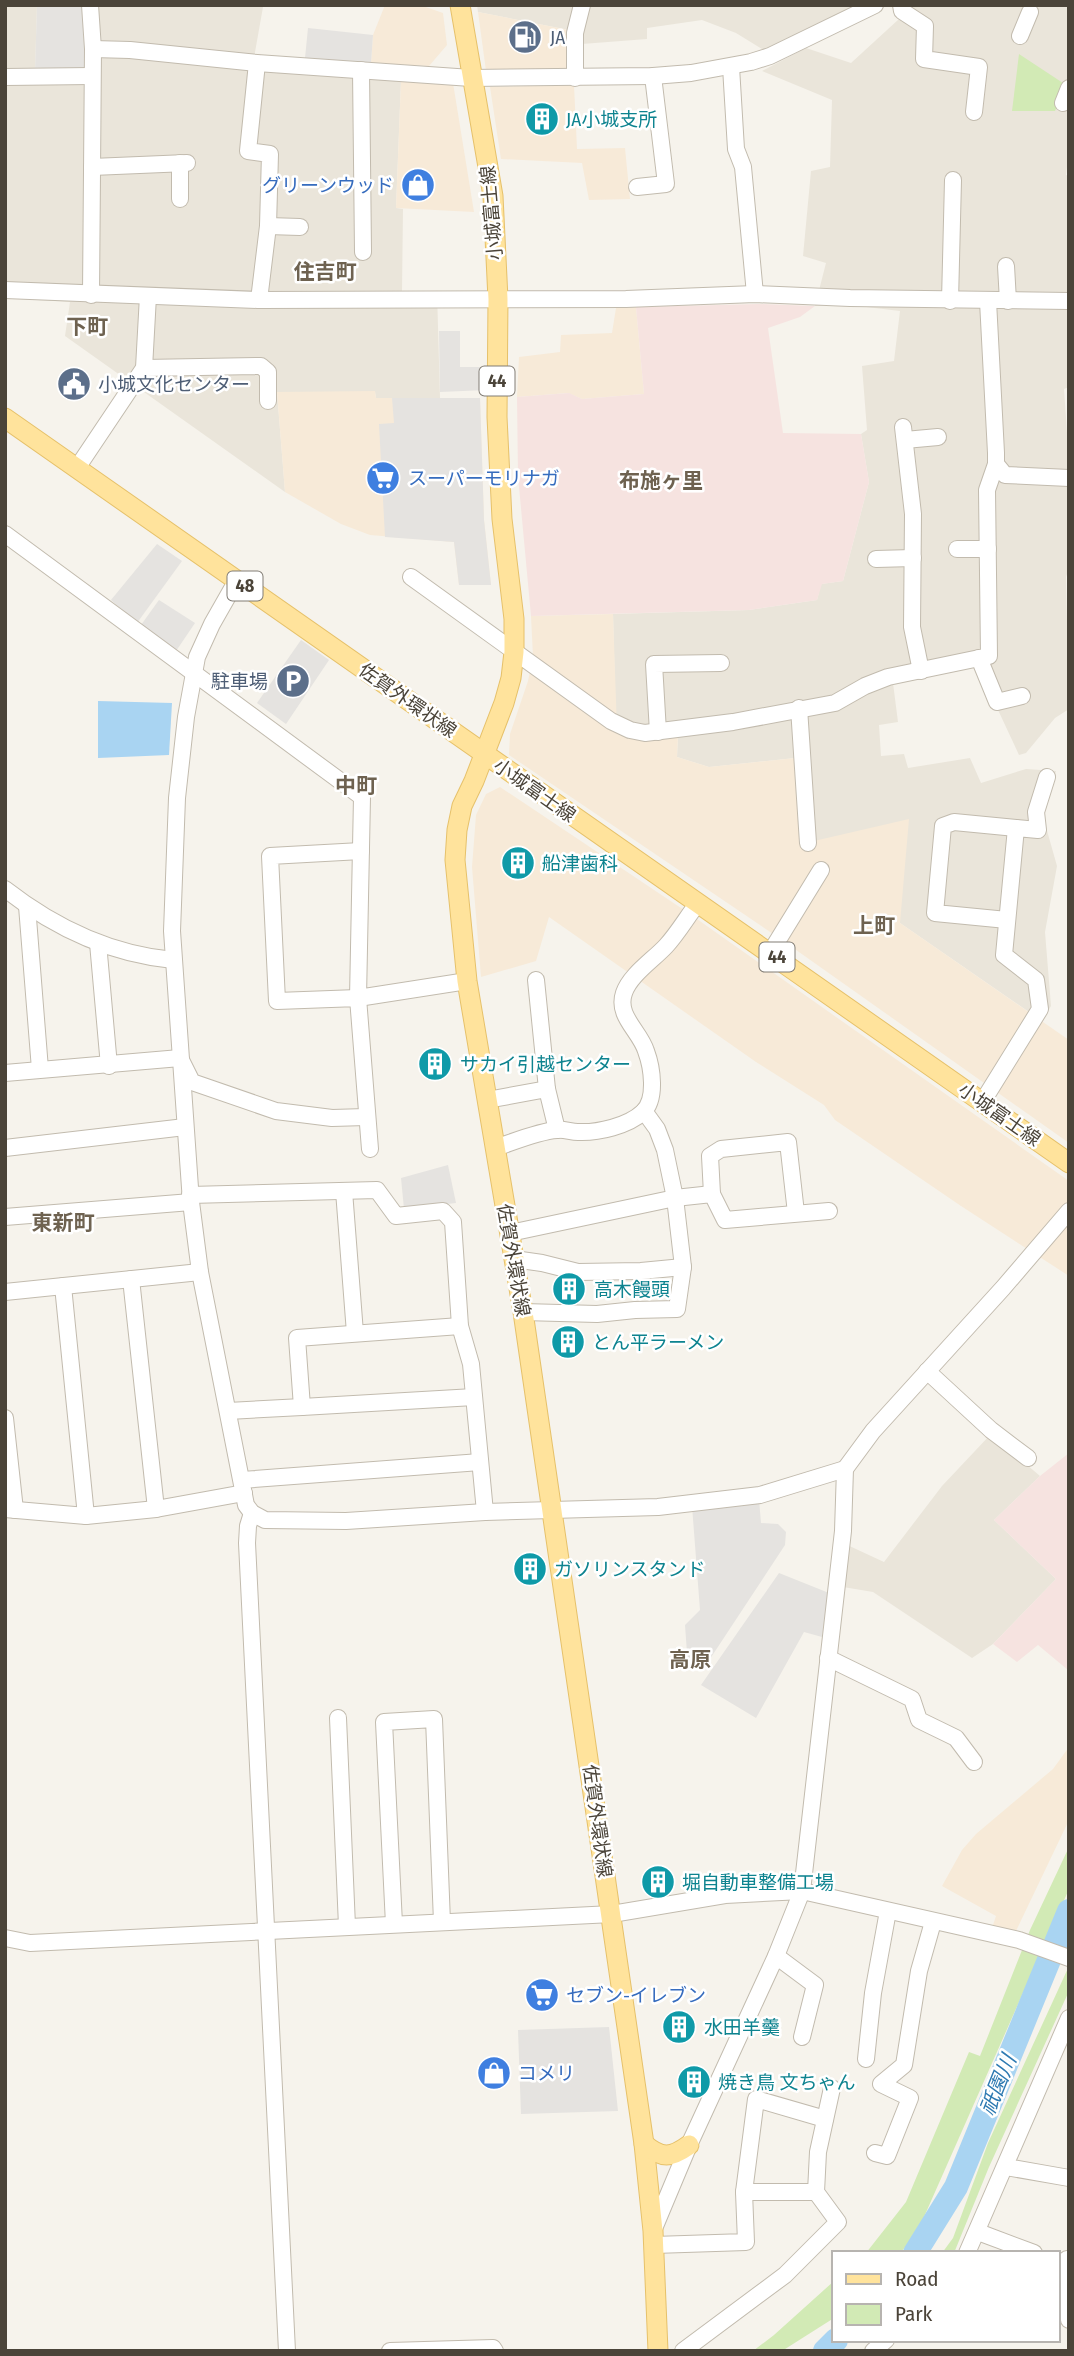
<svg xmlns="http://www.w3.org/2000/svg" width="1074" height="2356" viewBox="0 0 1074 2356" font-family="'Fira Sans Condensed','Noto Sans JP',sans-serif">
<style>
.residential{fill:#eae5da}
.commercial{fill:#f7ead8}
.medical{fill:#f6e3e0}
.green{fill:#d2eab5}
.parking{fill:#e5e3e0}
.water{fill:#a9d4f2}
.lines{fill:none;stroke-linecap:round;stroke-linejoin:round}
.river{stroke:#a9d4f2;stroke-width:24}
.minor-casing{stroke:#c2bbae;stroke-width:18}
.major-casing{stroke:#e6c16a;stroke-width:21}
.minor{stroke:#fff;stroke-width:16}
.major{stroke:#ffe39c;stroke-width:19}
.labels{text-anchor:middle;stroke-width:5;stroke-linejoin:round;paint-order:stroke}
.shield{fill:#fff;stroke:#817c74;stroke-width:2}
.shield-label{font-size:18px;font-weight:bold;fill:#4b4439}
.service-label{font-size:19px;fill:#4e5e75;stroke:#fff;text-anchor:start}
.culture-label{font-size:19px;fill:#0d838f;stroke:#fff;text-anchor:start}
.shop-label{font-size:19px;fill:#366cbe;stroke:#fff;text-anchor:start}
.street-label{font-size:19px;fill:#4b4439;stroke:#fff}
.neighbourhood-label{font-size:21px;font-weight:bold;fill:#6e6250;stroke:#fff}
.water-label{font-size:21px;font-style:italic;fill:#2e7ab2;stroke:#fff}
</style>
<rect width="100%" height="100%" fill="#f6f3ec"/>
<g class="residential">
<polygon points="5,5 37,5 35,71 84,5 242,5 263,7 252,69 401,80 396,208 403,209 402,291 437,291 440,398 376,398 375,392 277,392 285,492 65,336 70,302 5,298"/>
<polygon points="477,5 860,5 767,52 736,33 702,20 647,28 647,39 569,45 569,30 478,12"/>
<polygon points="895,5 1069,5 1069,150 1066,175 1069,176 1069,387 1064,389 1069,462 1069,568 1066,577 1069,709 1055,718 1026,753 1019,755 977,665 893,683 898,722 879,725 881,756 904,754 908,768 970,758 981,783 1026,769 1056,771 1042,813 1057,866 1045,932 1051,1006 1042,1021 900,923 814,841 805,757 709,767 677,757 678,736 616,730 613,614 749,610 817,600 821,584 843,581 869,482 861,434 867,430 862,366 894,361 900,311 841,304 815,306 826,263 803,256 811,171 830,167 832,100 762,71 806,48 851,63 899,19"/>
<polygon points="991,1434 1040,1476 994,1520 1056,1579 993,1644 972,1658 873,1592 843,1587 843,1543 884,1562 942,1486"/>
</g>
<g class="commercial">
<polygon points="385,5 420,5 443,13 447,45 429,66 371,63 373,35"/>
<polygon points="478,12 569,30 568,71 486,71"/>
<polygon points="401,80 453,83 474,212 396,208"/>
<polygon points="574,85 577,149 625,148 630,199 589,200 582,163 501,159 490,87"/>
<polygon points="636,307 644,394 582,399 568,393 517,397 519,357 560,352 561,335 612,333 616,308"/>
<polygon points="375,391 376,398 480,398 484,520 491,585 459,585 454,542 370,535 341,524 285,492 277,392"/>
<polygon points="613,614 617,730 678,735 677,757 709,767 805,757 814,841 909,819 900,923 1069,1040 1069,1143 782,940 509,755 510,734 528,681 533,657 531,616"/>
<polygon points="500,787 687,912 1069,1181 1069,1276 961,1206 835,1120 824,1105 756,1062 549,917 536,961 481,977 472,867 476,815 486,794"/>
<polygon points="1069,1747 1069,1820 1015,1933 992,1928 996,1916 942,1886 962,1850 976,1834 1053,1769"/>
</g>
<g class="medical">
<polygon points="759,304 815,306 800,317 768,328 783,433 861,434 869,482 843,581 822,584 817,600 749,610 531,616 518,476 517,397 569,393 582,399 644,394 636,307"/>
<polygon points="1069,1453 1069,1669 1068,1670 1038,1645 1017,1662 993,1644 1056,1579 994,1520 1040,1476"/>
</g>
<g class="green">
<polygon points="1019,54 1066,85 1055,111 1012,111"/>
<polygon points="1069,1847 1069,1889 916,2235 900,2253 866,2253 906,2202 969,2052 980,2056 1030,1930"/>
<polygon points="1069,1966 1069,1991 989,2167 954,2253 942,2253 953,2238 988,2143"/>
<polygon points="834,2281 834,2318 782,2351 753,2351 774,2335"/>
</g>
<g class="parking">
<polygon points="37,5 84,5 84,70 35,71"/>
<polygon points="308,28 373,35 371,63 305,58"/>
<polygon points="439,331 460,331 460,367 486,367 486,390 440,392"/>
<polygon points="392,398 480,398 484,520 491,585 459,585 454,542 385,537 379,424 394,423"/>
<polygon points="157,544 182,561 137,623 111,600"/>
<polygon points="159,600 195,623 174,654 141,625"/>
<polygon points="301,640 329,660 286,724 257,703"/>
<polygon points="448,1165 456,1203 404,1209 401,1178"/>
<polygon points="759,1499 761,1523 778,1524 786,1532 785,1545 704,1668 688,1667 685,1625 700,1610 692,1506"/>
<polygon points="779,1573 829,1593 822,1637 804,1632 756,1718 701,1685"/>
<polygon points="609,2027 618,2111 521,2114 518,2030"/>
</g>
<polygon class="water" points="98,701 172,703 169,755 98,758"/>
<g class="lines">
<g class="river">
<polyline points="915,2253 956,2187 1069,1911"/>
<polyline points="825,2351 836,2340"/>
</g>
<g class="minor-casing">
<g id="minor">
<polyline points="90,5 93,49 91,295"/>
<polyline points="901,5 902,11 925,26 924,59 979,67 974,112"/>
<polyline points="1020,36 1030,12"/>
<polyline points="93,49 130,50 257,63 471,78 653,76 691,73 751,62 770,56 875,5"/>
<polyline points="257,63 248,151 270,154 268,226 259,300"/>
<polyline points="731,67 736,149 743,167 755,294"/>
<polyline points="361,70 363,252"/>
<polyline points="5,77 91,76"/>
<polyline points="575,78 575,33 582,5"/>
<polyline points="1063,103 1069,88"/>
<polyline points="180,163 180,199"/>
<polyline points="92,167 187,163"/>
<polyline points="637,187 666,184 653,76"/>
<polyline points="268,226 300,227"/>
<polyline points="1006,266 1008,301"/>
<polyline points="5,290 259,300 626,299 755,294 850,298 1069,301"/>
<polyline points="950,301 953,180"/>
<polyline points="144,368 261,366 268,372 268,401"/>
<polyline points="903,427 913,514 912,627 921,671"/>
<polyline points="905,440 938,437"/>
<polyline points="996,464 1005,475 1069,478"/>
<polyline points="77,468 144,368 148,296"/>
<polyline points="5,534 362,797 358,998 467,981"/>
<polyline points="957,549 988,549"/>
<polyline points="876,559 913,558"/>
<polyline points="411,577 611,721 630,730 645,733 733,722 835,703 865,686 888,677 989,656 987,490 996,464 996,453 988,301"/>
<polyline points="237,580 212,624 197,657 186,717 177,798 172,931 191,1202 200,1272 246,1505 252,1513 265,1520 346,1521 485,1512 658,1507 760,1495 845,1469"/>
<polyline points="979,658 997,702 1022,696"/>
<polyline points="799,708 808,843"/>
<polyline points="658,732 654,664 721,663"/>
<polyline points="361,851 270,856 277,1001 358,998 370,1149"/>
<path d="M5,889C55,928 110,954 173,960"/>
<polyline points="27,906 40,1069"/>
<polyline points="1007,920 935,913 943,826 954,822 1016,828"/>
<polyline points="98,943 109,1066"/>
<polyline points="770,953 821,870"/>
<polyline points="536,980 547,1089"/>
<polyline points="5,1073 180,1058 192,1082 276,1111 332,1118 366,1117"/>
<polyline points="487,1100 547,1089 557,1130"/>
<polyline points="983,1101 1040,1009 1036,980 1004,955 1016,828 1038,830 1036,812 1047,777"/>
<polyline points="5,1148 185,1127"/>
<path d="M495,1148C513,1142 539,1131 557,1130C564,1129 571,1132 578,1132C598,1133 628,1126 643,1112C657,1099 652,1067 646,1051C640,1031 616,1016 624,993C630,975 653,960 666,946C678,933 687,917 698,903"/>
<polyline points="344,1191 355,1333"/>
<polyline points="712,1194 710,1156 721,1149 788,1142 796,1213"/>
<polyline points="190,1195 377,1190 396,1216 443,1211 453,1222 460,1326 471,1364 485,1512"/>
<polyline points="5,1217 191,1202"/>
<polyline points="510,1233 675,1198 712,1194 725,1220 829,1211"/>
<polyline points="514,1259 542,1263 578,1272 641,1271 683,1267"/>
<polyline points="131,1279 156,1509"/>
<polyline points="63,1286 86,1516"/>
<polyline points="5,1292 200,1272"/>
<polyline points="523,1312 597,1314 635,1310 677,1309 683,1267 675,1198 665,1150 657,1129 644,1111"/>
<polyline points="927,1371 991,1430 1028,1458"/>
<polyline points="302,1407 474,1397"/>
<polyline points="228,1411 302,1407 297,1338 460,1326"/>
<polyline points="5,1418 15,1510"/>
<polyline points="242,1480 480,1462"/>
<polyline points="5,1509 86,1516 156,1509 244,1493"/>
<polyline points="252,1513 248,1526 247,1543 287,2351"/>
<polyline points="828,1658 912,1699 919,1720 956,1738 974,1762"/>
<polyline points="338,1718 347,1926"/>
<polyline points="394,1924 384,1722 434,1719 442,1922"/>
<polyline points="5,1938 30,1943 612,1914 725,1895 802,1891 1019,1940 1069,1958"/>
<polyline points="776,1956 815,1985 802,2037"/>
<polyline points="866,2059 873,1993 888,1911"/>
<polyline points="875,2153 887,2156 910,2098 881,2084 904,2065 919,1971 933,1922"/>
<polyline points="1006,2167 1069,2178"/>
<polyline points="744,2192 816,2192"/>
<polyline points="653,2231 689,2145 776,1956 802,1891 843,1531 845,1469 873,1431 1003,1288 1069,1211"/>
<polyline points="978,2232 1034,2253"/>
<polyline points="654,2245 746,2242 744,2192 756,2099 825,2119"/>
<polyline points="967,2253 1069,2018"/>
<polyline points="1067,2259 1069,2320"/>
<polyline points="390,2351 493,2348 495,2351"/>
<polyline points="683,2351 785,2275 838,2222 816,2192 818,2152 832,2088"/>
<polyline points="873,2351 886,2340"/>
</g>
</g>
<g class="major-casing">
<g id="major">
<polyline points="460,5 493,196 498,299 497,417 502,519 514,619 514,652 511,678 504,703 474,781 462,806 457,830 455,860 467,981 523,1312 644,2144 653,2231 658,2351"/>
<polyline points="5,418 1069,1163"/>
<path d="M644,2144C662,2159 671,2158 689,2145"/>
</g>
</g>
<use href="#minor" class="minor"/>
<use href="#major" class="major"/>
</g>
<defs>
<g id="fuel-disc" transform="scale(1.75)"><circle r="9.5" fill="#5c6f8a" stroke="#fff"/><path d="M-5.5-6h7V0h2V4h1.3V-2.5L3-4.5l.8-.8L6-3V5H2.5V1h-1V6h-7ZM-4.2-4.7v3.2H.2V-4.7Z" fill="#fff"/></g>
<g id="building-disc" transform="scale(1.75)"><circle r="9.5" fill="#0f9aa8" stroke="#fff"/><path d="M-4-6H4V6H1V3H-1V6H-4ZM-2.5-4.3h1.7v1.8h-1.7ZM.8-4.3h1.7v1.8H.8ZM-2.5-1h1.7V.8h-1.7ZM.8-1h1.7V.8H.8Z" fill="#fff"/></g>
<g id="shop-disc" transform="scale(1.75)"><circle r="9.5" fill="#3f7fe0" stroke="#fff"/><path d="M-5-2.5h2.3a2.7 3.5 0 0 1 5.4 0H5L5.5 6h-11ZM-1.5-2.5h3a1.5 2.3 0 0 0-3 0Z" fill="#fff"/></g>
<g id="civic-disc" transform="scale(1.75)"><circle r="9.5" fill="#5c6f8a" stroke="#fff"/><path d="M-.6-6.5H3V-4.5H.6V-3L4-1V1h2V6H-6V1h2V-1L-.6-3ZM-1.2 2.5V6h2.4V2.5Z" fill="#fff"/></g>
<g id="supermarket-disc" transform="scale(1.75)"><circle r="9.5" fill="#3f7fe0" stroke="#fff"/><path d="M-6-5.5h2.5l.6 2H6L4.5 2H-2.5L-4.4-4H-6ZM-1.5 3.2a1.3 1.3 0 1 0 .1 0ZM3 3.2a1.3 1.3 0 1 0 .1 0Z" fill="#fff"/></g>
<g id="parking-disc" transform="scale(1.75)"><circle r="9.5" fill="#5c6f8a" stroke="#fff"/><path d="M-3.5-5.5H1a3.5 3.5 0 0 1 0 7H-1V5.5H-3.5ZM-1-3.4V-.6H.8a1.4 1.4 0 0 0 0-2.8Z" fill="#fff"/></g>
</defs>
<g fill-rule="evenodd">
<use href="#fuel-disc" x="525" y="37"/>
<use href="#building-disc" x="542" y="119"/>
<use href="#shop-disc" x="418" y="185"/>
<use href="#civic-disc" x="74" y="384"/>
<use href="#supermarket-disc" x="383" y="478"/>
<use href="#parking-disc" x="293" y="681"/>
<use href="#building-disc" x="518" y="863"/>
<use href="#building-disc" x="435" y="1064"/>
<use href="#building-disc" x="569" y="1289"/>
<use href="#building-disc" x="568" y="1342"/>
<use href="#building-disc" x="530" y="1569"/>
<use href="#building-disc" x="658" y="1882"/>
<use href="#supermarket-disc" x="542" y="1995"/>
<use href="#building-disc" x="679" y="2027"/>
<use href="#shop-disc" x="494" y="2073"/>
<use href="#building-disc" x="694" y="2082"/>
</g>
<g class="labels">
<g class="shield">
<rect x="479.5" y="366.5" width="35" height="29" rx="5"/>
<rect x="227.5" y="571.5" width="35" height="29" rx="5"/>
<rect x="759.5" y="942.5" width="35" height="29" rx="5"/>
</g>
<g class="shield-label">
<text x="497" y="387">44</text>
<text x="245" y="592">48</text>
<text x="777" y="963">44</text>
</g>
<g class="service-label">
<text x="550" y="44">JA</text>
<text x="98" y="391">小城文化センター</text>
<text x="268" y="688" text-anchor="end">駐車場</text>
</g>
<g class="culture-label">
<text x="566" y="126">JA小城支所</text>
<text x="542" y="870">船津歯科</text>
<text x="460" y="1071">サカイ引越センター</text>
<text x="594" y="1296">高木饅頭</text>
<text x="592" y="1349">とん平ラーメン</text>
<text x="554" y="1576">ガソリンスタンド</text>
<text x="682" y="1889">堀自動車整備工場</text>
<text x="704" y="2034">水田羊羹</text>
<text x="718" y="2089">焼き鳥 文ちゃん</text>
</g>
<g class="shop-label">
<text x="394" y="192" text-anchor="end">グリーンウッド</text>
<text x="408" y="485">スーパーモリナガ</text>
<text x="566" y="2002">セブン-イレブン</text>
<text x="518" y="2080">コメリ</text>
</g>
<g class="street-label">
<text transform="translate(491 213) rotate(-95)" y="7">小城富士線</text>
<text transform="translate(408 700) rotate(35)" y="7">佐賀外環状線</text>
<text transform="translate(535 790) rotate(35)" y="7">小城富士線</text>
<text transform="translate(1000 1114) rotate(35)" y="7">小城富士線</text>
<text transform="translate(514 1260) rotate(80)" y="7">佐賀外環状線</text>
<text transform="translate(598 1821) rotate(82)" y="7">佐賀外環状線</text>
</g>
<g class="neighbourhood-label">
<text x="325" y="279">住吉町</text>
<text x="87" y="334">下町</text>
<text x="661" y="488">布施ヶ里</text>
<text x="356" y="793">中町</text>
<text x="874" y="933">上町</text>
<text x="63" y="1230">東新町</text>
<text x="690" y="1667">高原</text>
</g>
<g class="water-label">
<text transform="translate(998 2085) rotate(-68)" y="7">祇園川</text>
</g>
</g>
<rect width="1074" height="2356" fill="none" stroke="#4b4439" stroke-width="14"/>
<rect x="832" y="2251" width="228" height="91" fill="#ffffff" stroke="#b7b4b0" stroke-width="2"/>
<rect x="846" y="2274" width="35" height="10" fill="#ffe39c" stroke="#b7b4b0" stroke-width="2"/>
<text x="895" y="2286" font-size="21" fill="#4b4439">Road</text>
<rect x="846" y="2304" width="35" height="21" fill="#d2eab5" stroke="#b7b4b0" stroke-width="2"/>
<text x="895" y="2321" font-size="21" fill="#4b4439">Park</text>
</svg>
